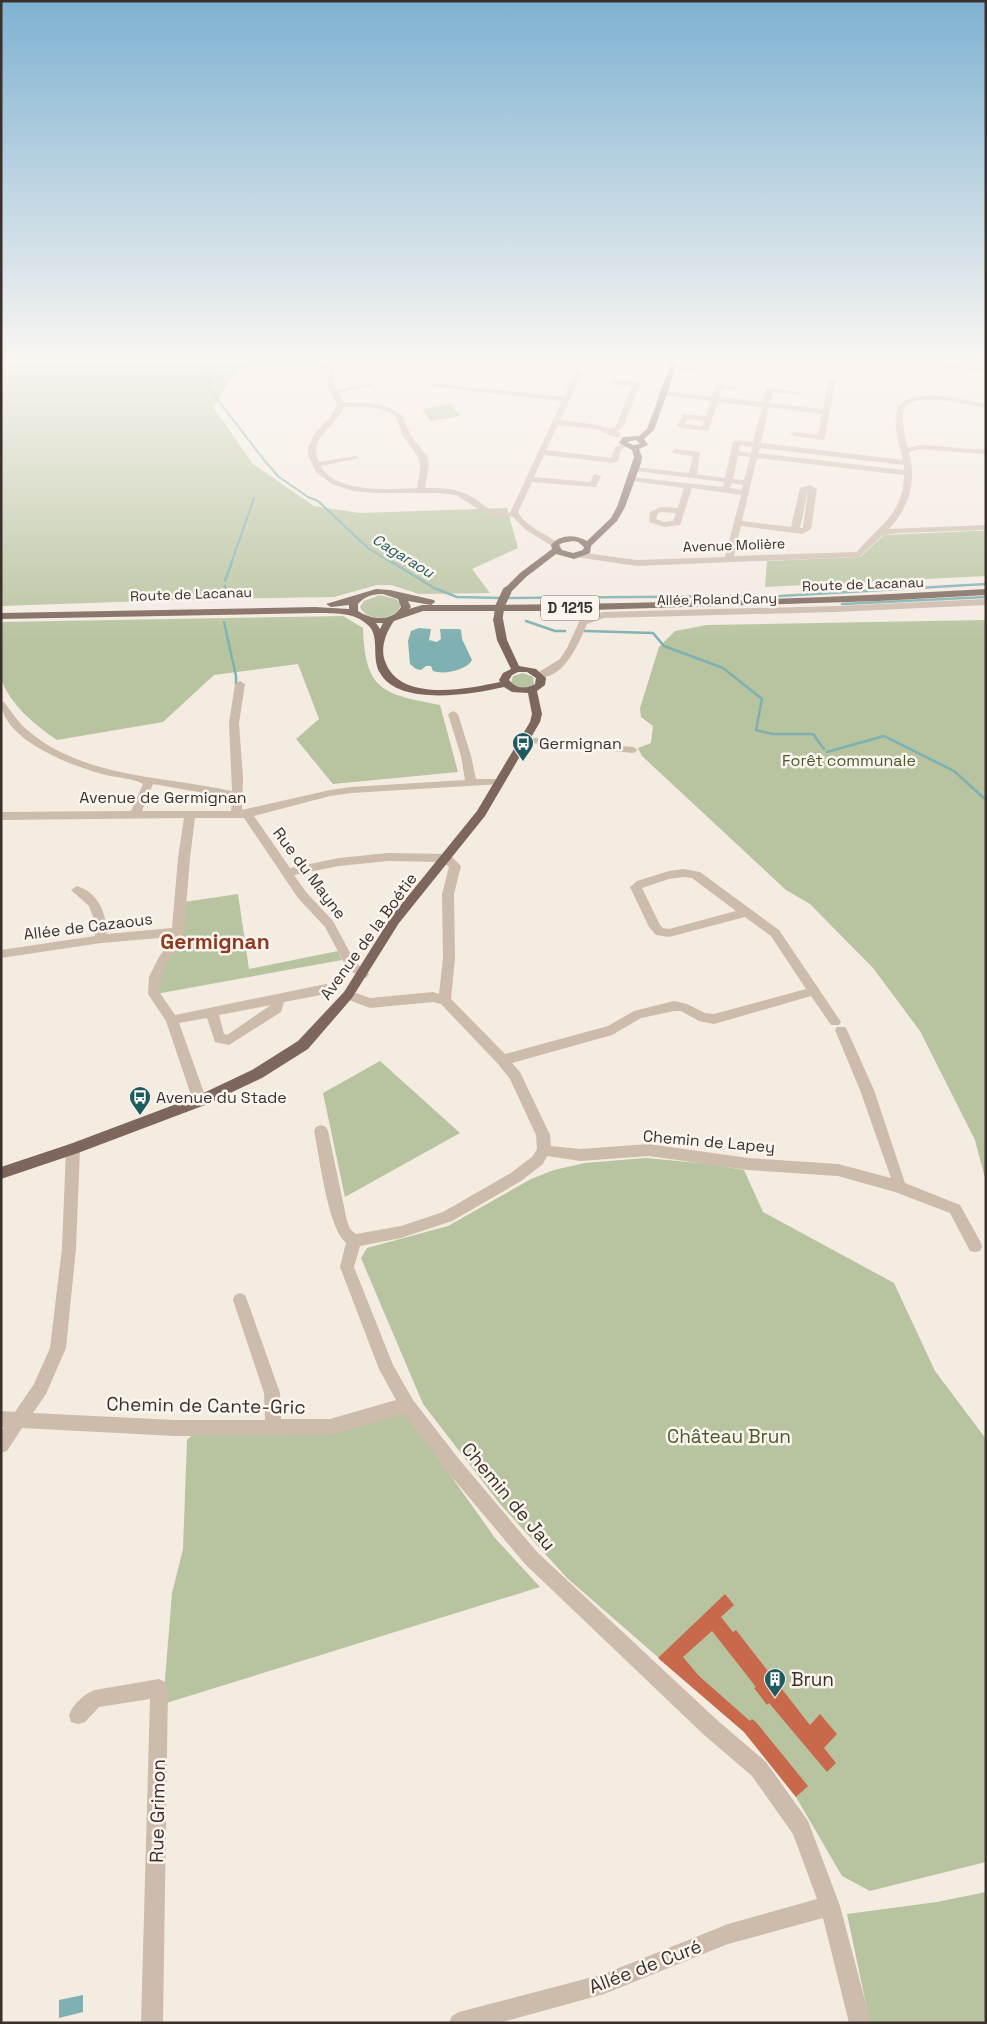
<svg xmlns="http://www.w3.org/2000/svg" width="987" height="2024" viewBox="0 0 987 2024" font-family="'Space Grotesk',sans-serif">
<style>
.green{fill:#b8c4a0}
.water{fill:#7fb0b2}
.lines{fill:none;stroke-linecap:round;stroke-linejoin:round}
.stream-far1{stroke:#7fb0b2;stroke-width:2}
.stream{stroke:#7fb0b2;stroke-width:2.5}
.building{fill:#c8694b}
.minor{fill:#cdbbac;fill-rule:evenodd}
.major{fill:#7d675c;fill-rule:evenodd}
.major-bridge{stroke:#7d675c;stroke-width:9}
.labels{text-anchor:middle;stroke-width:5;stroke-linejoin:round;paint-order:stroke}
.far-street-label{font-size:14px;fill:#3b302b;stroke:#fbf5ee}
.far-water-label{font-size:15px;font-style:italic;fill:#1f5a5e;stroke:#fbf5ee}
.shield{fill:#fbf5ee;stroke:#756b66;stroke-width:1}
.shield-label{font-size:15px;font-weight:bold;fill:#3b302b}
.poi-label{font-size:16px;fill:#3b302b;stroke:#fbf5ee;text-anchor:start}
.park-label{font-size:16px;fill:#4a5a2e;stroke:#fbf5ee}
.street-label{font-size:16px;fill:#3b302b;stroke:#fbf5ee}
.near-street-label{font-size:19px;fill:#3b302b;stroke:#fbf5ee}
.near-park-label{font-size:19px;fill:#4a5a2e;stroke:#fbf5ee}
.near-poi-label{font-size:19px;fill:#3b302b;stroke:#fbf5ee;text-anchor:start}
.district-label{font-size:21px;font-weight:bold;fill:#8c3b22;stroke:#fbf5ee}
</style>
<rect width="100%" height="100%" fill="#f4ebe1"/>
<g class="green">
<polygon points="1,360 244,360 213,407 253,464 314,506 360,513 507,508 518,548 472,569 490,593 419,594 391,585 377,585 334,597 206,599 1,606"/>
<polygon points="450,404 460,416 431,421 422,409"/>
<polygon points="971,531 986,531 986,576 765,587 767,561 860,557 884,535"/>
<path d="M380,595L396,599L401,605C396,621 366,622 360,607L364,601Z"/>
<path d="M343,616L363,628C365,691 383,694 440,705L458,772L333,784L296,739L319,719L298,664L214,675L163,722L57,740C36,726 10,704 2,681C0,670 1,636 1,622Z"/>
<polygon points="986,620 986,1182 975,1140 920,1031 873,968 810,904 786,890 642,756 638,748 651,743 653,726 641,717 640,708 659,647 675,631 707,625"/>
<path d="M523,673L533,677L534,684C527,689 518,688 511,683L513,676Z"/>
<polygon points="238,894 249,969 338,951 342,960 156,994 160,975 184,902"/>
<polygon points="380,1061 460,1133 345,1197 323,1093"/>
<polygon points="646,1158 709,1164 744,1170 763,1212 894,1283 935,1371 986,1439 986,1862 870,1891 842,1876 796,1797 744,1732 567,1578 500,1504 423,1404 361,1258 367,1248 448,1226 531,1179 554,1170 585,1163"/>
<polygon points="404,1410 495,1538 540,1587 163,1704 172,1593 183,1549 187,1440 193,1434 332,1429"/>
<polygon points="986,1892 986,2023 870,2023 847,1914 937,1902"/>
</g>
<g class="water">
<path d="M419,628L431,629L429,640L437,642L441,639L440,629H459L461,630L462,639L472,660C467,670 444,675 433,671L431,666H426L421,670L416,669L410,664L408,641L411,631Z"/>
<polygon points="83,1995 83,2012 59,2018 59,2000"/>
</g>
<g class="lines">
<g class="stream-far1">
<polyline points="89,360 100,360"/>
<polyline points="203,360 211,367 296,364 331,367"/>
<polyline points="207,371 211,391 264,460 279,477 308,497 318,501 368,548 394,564"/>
<polyline points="231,564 254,498"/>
</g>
<g class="stream">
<polyline points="392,562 434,588 457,597 501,598"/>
<polyline points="225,581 232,562"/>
<polyline points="225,586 225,595"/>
<polyline points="507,598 780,596 986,584"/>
<polyline points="842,604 986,597"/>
<polyline points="526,621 555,631 565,631"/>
<polyline points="224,622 236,676 236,685"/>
<polyline points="585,631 653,633 664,646 723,668 762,699 756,730 773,734 813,734 824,749"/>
<polyline points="827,752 884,736 954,771 986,800"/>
</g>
</g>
<polygon class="building" points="725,1594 734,1605 721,1617 733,1632 736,1630 810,1725 820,1714 837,1734 824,1748 836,1763 827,1772 769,1703 767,1705 754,1688 756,1687 712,1631 683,1657 699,1676 750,1721 752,1719 756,1722 808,1786 796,1797 744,1732 658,1658"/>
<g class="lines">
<g class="minor">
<path d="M330,360H337L333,380L336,390L370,383L374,385L339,393L344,403H367L388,407L402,415L411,436L427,456L429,465L425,488C438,488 452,488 464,493C485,501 483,513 510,513L562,401L435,387L431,385L432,383L564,397L575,371L581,370L583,371L560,420L598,425L610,429L616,426L632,386L612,384L608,382C615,378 633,380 640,384L623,427L616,432L620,433V437H614L596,429L558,425L546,450L611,458L615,447L624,443L628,445L621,450L618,461L614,463L544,455L534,477L590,482L594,474L601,476L596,487H593L532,482L518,512C526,527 545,533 558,543V547L555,548L526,530L513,517L486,514L456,495L440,493H375L353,491L332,484L316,472L308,455V448L315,433L331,416L337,405L327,384ZM344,407C359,407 385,404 396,418C400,424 400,433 405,439C423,464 422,457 417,488C392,489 335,494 321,466L360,458L356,456L319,462C307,437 336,428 344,407Z"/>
<polygon points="646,360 664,360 677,364 674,366"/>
<polygon points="718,360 730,360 715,365 704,373 671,371 668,369 671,367 702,369 711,363"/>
<polygon points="920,360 986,369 986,373 910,363 907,361"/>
<path d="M829,378L836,380L824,440L794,436L790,434L794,432L818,435L822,414L769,407L761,443L903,460C900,446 894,430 896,415C900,382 965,400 986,404V408C971,405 916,392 906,406C899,417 905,436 908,448L920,445L986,450V454L920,449L909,452C917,482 909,507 889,529L986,525V530L900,533L883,535L859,557L637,566L575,557V553L578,552L637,560L725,557L741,495L692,488L680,525L664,527L649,522L650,512L661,507L678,508L684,488L631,481L627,479L631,477L723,487L724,482L635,471L631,469L635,467L689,473L693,456L673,453L672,451L676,449L700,452L697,474L725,478L733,442L737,440L753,442L762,407L718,402L708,431L681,428L677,426L682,414L706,416L711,401L663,395L659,393L660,391L712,397L715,386L719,384L739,388L735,390L722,389L719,397L763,402L766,389L770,387L802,393L798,395L773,392L770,403L823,409ZM688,419L704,421L702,426L685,424ZM740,445L752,447L751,453L739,451ZM760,448L904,465V470L758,453ZM738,456L750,457L744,480L733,479ZM757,458L904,475C903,515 880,524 857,552L734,556L741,526L802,534L811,529L817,489L810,485L800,488L791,527L742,521ZM732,483L743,485L742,490L730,488ZM808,490L803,528H800ZM662,512L676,513L673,521L664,522L656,519L658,513Z"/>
<path d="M986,599V605L835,612L604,618L587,624C579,643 563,682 536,677L534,675L560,659L567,648L580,620L603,612L835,606Z"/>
<path d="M240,681L245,684L239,723L243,778L242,810L330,790L351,787L465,780L461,756L448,714L453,711L458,714L471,756L476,779H505L506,781L501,784L351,793L330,796L254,816L290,868L339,858L388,853L446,854L450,855L461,866L454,894L455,958L451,999L505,1054L608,1026L634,1011L674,1001L687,1004L705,1013L714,1014L806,989L771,936L745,917L669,937L656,935L649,927L630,887L637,881L669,871L683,869L700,872L779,930L841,1022L839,1025H831L811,996L714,1024L699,1021L681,1011H674L641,1018L612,1035L512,1063L520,1072L550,1135L551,1146L580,1149L649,1144L748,1158L838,1164L891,1178L860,1090L835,1030L837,1027H845L847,1030L874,1090L905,1183L960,1205L980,1241L982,1246L980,1251L975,1252L970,1251L950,1213L895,1192L838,1176L748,1170L649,1156L580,1161L547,1156L543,1164L521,1181L452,1221L401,1238L360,1246L354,1267L393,1365L413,1400L458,1458L537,1552L717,1720L766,1762L808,1821L840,1906L871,2023H849L823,1918L728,1944L604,1994L499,2023H449L452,2016L459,2012L604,1974L728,1924L817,1899L793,1834L752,1776L703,1734L525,1564L446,1470L404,1414L330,1435L175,1436L22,1428L7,1451L1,1453V1431L4,1427H1V1411L15,1412L34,1384L50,1348L62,1248L66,1149L68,1145L73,1143L78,1145L80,1149L76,1248L66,1348L46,1394L33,1413L175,1420H265L264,1393L233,1300L235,1295L240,1293L245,1295L247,1300L280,1393L281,1419H330L396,1400L379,1369L340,1267L346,1243C327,1226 320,1158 314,1131L316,1127L321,1125L326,1127L328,1131L347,1221L350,1229L356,1234L401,1226L443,1212L511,1173L533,1156L537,1149L536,1135L510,1079L498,1064L441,1004L433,1002L370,1008L344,998L342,995L344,992L348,990L370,998L433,992L439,994L443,958L442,894L449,867L443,862L388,861L339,866L294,875L306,892L333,921L355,962L369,974L367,977L363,979L347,968L325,927L298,898L244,818H195L190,858L184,932L181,944L168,962L161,977L160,993L175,1015L326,984L330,986L332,989L330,992L326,994L284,1002L281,1012L229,1045L215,1042L207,1018L179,1023L207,1101L205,1105L200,1106L195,1105L193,1101L166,1021L148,994L149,977L159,957L169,943L171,937L101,943L1,958V950L95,936L93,917L89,906L71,890L77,886C99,893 106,913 107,934L172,928L178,858L184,818L1,820V812L131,811L143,784C134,778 117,778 106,775C74,767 1,740 1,701L4,702C11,711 18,722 26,729C82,778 163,776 232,791L229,723L235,684ZM153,784L232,798L231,811H142ZM683,877L692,878L736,911L669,929L663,928L660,925L642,888L669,879ZM271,1005L227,1035L224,1034L219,1015Z"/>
<polygon points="525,737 633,747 638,750 633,753 521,742 520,740"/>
<path d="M159,1679L165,1682L168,1688L163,2023H141L150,1699L99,1707L85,1722L78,1724L71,1722L69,1715C73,1704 84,1694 95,1690Z"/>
</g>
<g class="major">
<path d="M672,360H679L654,430L644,439L648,445L639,449L642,457L641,463L625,507L617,521L591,546L590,553L574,559L556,554L526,577L510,593H504V589L520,573L552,549L551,545C560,534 575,534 587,541L611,518L617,507L634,457L632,450L619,443L623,437L639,436L647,429ZM636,440L640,444L633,445L627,442ZM573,541L578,542L584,547L583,550L573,553L562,550L559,545L562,543Z"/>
<path d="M376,589L390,590L434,600L435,602L431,605L408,601L411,607L409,609L422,605C610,605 798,600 986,589V595L878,601L559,611H423L394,621C386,632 380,648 385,661C399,703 467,689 500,682L499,680L503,673L511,669L497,640L493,619L498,616L503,619L507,640L519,666L536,669L546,678L545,685L537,691L542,714L540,722L485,816L399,923L352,998L308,1049L262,1078L205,1105L78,1153L1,1179V1167L70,1144L195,1097L252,1070L298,1041L344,992L391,917L477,811L530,722L532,714L528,693L512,692L504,687C474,694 399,707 380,673C371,658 380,638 369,626C354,611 334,614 315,613L1,619V613L315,607L349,609V605L331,607L326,604ZM383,594L398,599L401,607C392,622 371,620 358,611V604C365,596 373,594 383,594ZM376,623H383L380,629ZM518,672H527L536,678L535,684C526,689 516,689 509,680L512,675Z"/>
</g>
<polyline class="major-bridge" points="498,619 500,606 507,591"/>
</g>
<linearGradient id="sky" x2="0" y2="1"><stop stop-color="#7eb2d2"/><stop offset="0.56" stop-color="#faf6f2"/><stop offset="1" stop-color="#faf6f2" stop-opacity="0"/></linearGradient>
<rect width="987" height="644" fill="url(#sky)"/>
<defs>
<g id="bus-pin" transform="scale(1.125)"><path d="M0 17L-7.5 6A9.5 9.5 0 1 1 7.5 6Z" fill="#1f5a5e" stroke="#fbf5ee"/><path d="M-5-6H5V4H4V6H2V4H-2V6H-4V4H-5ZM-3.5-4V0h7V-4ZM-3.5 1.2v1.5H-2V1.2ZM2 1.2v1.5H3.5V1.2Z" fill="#fff"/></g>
<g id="building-pin" transform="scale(1.125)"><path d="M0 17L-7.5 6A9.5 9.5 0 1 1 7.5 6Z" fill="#1f5a5e" stroke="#fbf5ee"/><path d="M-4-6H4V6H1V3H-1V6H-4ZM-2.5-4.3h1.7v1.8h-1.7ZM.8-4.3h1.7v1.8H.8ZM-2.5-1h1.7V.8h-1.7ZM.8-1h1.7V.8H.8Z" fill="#fff"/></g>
</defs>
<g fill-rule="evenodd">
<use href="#bus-pin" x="523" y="743"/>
<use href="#bus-pin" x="140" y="1097"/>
<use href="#building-pin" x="775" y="1679"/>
</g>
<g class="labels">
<g class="far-street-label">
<text transform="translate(734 545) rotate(-2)" y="5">Avenue Molière</text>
<text transform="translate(863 584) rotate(-2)" y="5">Route de Lacanau</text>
<text transform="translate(191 594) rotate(-2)" y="5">Route de Lacanau</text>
<text transform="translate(717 599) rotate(-1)" y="5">Allée Roland Cany</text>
</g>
<g class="far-water-label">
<text transform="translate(403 556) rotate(32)" y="5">Cagaraou</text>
</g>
<rect class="shield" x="541" y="595.5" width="58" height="25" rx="4"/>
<g class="shield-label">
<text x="570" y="613">D 1215</text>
</g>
<g class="poi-label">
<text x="539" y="749">Germignan</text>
<text x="156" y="1103">Avenue du Stade</text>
</g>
<g class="park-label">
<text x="849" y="766">Forêt communale</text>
</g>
<g class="street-label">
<text x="163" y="803">Avenue de Germignan</text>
<text transform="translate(310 873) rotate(53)" y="6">Rue du Mayne</text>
<text transform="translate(88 926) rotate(-7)" y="6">Allée de Cazaous</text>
<text transform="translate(368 936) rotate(-54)" y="6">Avenue de la Boétie</text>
<text transform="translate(709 1141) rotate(5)" y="6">Chemin de Lapey</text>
</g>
<g class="near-street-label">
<text transform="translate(206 1405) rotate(1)" y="7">Chemin de Cante-Gric</text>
<text transform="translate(509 1496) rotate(50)" y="7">Chemin de Jau</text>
<text transform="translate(157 1811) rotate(-89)" y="7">Rue Grimon</text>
<text transform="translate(645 1966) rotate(-21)" y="7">Allée de Curé</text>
</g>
<g class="near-park-label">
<text x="729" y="1443">Château Brun</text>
</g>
<g class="near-poi-label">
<text x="791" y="1686">Brun</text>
</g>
<g class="district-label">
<text x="215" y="949">Germignan</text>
</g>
</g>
<rect width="987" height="2024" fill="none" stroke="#3b302b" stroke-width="5"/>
</svg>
